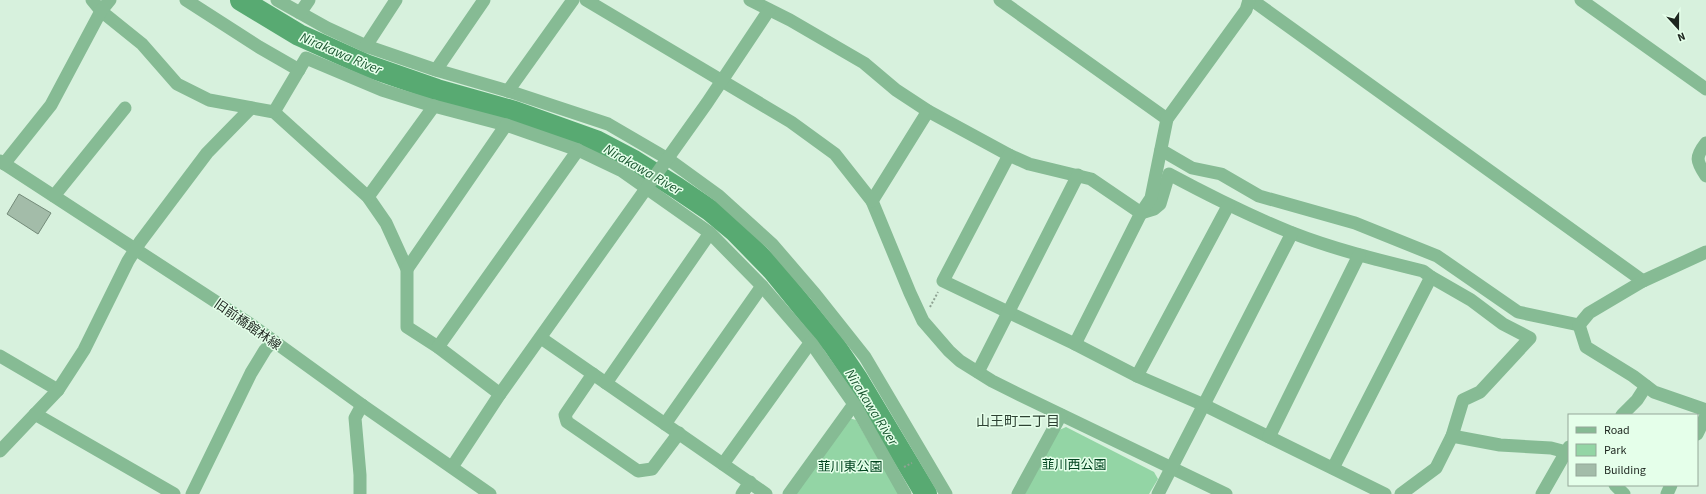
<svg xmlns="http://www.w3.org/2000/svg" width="1706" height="494" viewBox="0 0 1706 494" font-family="'Source Sans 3','Noto Sans JP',sans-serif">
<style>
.green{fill:#93d5a5}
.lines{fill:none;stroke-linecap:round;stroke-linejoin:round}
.river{stroke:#58aa72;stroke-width:22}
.building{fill:#a3bca9;stroke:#738b79}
.path{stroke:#8fa293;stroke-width:2;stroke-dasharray:2 2;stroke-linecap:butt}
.minor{stroke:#86bb94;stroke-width:13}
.labels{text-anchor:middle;stroke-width:3;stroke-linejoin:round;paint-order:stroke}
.street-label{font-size:13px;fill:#1d261f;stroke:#e5ffea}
.park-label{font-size:13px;fill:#01441f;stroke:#e5ffea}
.water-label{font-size:14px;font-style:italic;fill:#1c5832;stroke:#e5ffea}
.neighbourhood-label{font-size:14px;fill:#2d4233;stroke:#e5ffea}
</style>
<rect width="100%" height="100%" fill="#d7f1dd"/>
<g class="green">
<polygon points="849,418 856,420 899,494 794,494"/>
<polygon points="1066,427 1154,472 1158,479 1149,494 1025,494 1057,431"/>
</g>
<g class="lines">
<polyline class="river" points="241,0 299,35 368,66 437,90 515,112 596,141 634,161 677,188 711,211 735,231 773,270 834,345 857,379 926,494"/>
</g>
<polygon class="building" points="19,194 51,213 38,234 7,214"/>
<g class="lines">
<g class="path">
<polyline points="930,307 938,292"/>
<polyline points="904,467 912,463"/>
</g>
<g class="minor">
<polyline points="92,0 101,11 142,44 177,84 209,100 274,112 368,197 386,223 407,269 407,327 438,347 500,394"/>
<polyline points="186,0 259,47 299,70"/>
<polyline points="277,0 327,28 366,46 436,70 508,91 608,124 668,159 719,196 772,244 815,294 865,357 946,494"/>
<polyline points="586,0 791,122 835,154 872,201 910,293 923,321 949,351 960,361 992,381 1016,393 1226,494"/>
<path d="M750,0L790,20L864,63L896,90L928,111L1009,155L1029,164L1091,179L1141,213L1154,209L1160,204L1169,174C1208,195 1248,215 1290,232C1333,249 1378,260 1423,271L1431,277L1471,300L1503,324L1530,338L1480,392L1463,400L1452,436L1436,468L1401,494"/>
<polyline points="1000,0 1167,119"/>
<polyline points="1252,0 1643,281"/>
<polyline points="1581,0 1706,89"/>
<polyline points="300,13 309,0"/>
<polyline points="366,46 396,0"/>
<polyline points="436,70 484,0"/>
<polyline points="508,91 573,0"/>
<polyline points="274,112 306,58 382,90 430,105 506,125 578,150 622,171 710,233 762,286 812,344 856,407 905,494"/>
<path d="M1706,143C1695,157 1696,161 1706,176"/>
<polyline points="1161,150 1192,168 1221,174 1259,196 1355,223 1437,256 1518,312 1579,325"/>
<polyline points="1009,155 943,281 1075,344 1137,376 1204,405 1385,494"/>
<polyline points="0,161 250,324 362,405 490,494"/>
<polyline points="4,164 51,105 101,11 110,0"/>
<polyline points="54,196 125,108"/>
<polyline points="368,197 434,106"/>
<polyline points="872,201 928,111"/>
<polyline points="407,269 506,125"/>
<polyline points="1579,325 1586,347 1633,376 1654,392 1706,410"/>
<polyline points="1579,325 1589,313 1643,281 1706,252"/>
<polyline points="541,338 766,494"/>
<polyline points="1075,344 1141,213 1151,198 1167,119 1246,10 1249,0"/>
<polyline points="438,347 578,150"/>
<polyline points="0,356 58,390"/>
<polyline points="978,372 1078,175"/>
<polyline points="593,374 565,415 567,422 638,471 652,469 679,433"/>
<polyline points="1137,376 1228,206"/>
<polyline points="606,383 710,233"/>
<polyline points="35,414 174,494"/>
<polyline points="1622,415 1637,400 1646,386"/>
<polyline points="665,424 762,286"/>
<polyline points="1697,434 1706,416"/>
<polyline points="1452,436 1500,445 1551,448 1566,452 1569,447"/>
<polyline points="1269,437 1359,255"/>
<polyline points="0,451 58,390 84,350 128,261 140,242 207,153 251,108"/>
<polyline points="723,464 810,343"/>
<polyline points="452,467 500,394 707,103 769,10"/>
<polyline points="1333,468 1431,277"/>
<polyline points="1615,485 1624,494"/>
<polyline points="192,494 251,373 265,350 273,341"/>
<polyline points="360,494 360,475 355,418 362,405"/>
<polyline points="742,494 750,482"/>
<polyline points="789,494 854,404"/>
<polyline points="1018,494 1061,415"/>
<polyline points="1158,494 1292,233"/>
<polyline points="1542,494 1566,452 1569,454"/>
<polyline points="1667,494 1671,485"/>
</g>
</g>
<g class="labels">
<g class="street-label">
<text transform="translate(248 324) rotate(35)" y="5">旧前橋館林線</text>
</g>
<g class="park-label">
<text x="1074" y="469">韮川西公園</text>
<text x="850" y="471">韮川東公園</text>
</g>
<g class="water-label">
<text transform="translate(341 53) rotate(23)" y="5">Nirakawa River</text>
<text transform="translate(643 169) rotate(30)" y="5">Nirakawa River</text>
<text transform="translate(872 407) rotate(58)" y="5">Nirakawa River</text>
</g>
<g class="neighbourhood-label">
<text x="1018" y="426">山王町二丁目</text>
</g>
</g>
<rect x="1568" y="414" width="130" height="72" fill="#e5ffea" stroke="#95a899"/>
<rect x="1576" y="427" width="20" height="6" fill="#86bb94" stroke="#95a899"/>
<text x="1604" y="434" font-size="12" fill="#1d261f">Road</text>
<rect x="1576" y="444" width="20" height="12" fill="#93d5a5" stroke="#95a899"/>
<text x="1604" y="454" font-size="12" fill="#1d261f">Park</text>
<rect x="1576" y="464" width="20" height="12" fill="#a3bca9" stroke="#95a899"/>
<text x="1604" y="474" font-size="12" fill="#1d261f">Building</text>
<g transform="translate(1678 28) rotate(159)" stroke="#e5ffea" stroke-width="3" paint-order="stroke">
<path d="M0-3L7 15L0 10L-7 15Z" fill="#1d261f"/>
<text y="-6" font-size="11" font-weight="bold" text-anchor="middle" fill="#1d261f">N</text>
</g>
</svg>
